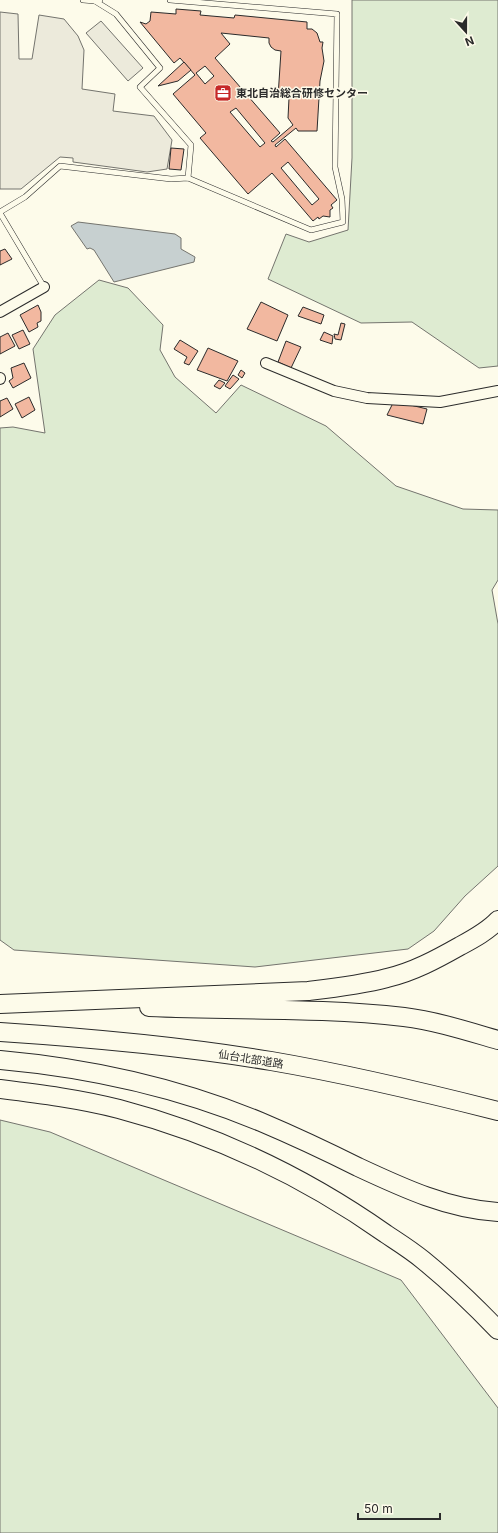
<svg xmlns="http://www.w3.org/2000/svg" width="498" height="1533" viewBox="0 0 498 1533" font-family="Inter,'Noto Sans JP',sans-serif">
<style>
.green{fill:#deebd1;stroke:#74746e}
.parking{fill:#eceadb;stroke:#74746e}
.water{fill:#c7d0d0;stroke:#74746e}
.building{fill:#f2b8a0;stroke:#2b2b2b;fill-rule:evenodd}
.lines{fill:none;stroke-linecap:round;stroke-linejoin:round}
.service-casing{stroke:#2b2b2b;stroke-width:6}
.minor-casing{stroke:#2b2b2b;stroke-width:12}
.motorway-casing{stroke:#2b2b2b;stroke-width:20}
.service{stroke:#fdfbea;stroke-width:5}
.minor{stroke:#fdfbea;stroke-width:10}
.motorway{stroke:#fdfbea;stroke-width:18}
.labels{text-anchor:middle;stroke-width:3;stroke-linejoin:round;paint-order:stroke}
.poi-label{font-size:11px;font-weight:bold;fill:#2b2b2b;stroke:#fdfbea;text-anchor:start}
.street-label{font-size:11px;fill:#2b2b2b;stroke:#fdfbea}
</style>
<rect width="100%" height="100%" fill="#fdfbea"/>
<g class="green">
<polygon points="352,0 498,0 498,366 479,368 412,322 361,323 268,279 286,234 309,242 348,230 352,158"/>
<polygon points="99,280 128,288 163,325 160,350 175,377 216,413 241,385 326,426 396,486 463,509 498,510 498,580 492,590 498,624 498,866 465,896 434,931 408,949 255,967 14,950 0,940 0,428 13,427 45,433 33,349 55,315"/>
<polygon points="0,1120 50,1132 401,1280 498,1408 498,1533 0,1533"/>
</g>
<g class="parking">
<polygon points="0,12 18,14 19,59 32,59 39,15 64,19 78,36 84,50 82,89 115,94 113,111 154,116 172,140 167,169 147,172 73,162 73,158 60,157 21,189 0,189"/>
<polygon points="101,21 143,68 128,81 86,33"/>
</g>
<polygon class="water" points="78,222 175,234 181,238 181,249 195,257 194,262 114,282 94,250 90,248 87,249 71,226"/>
<g class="building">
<path d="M176,9L201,11L200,15L234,18L235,15L307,22V29H312L317,33L320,42H323L322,48L324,61L320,81L317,131H298L296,128L275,145L276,147L285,139L337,200L331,205L333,208L330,210V217L323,216L319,219L318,217L313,221L272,173L248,194L200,138L206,133L173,94L195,75L180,58L174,63L140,22L146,24L150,21L151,12L176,14ZM221,33L269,38V43L271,47L275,50L281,51L278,97L289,98L288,118L293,125L273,142L271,141L280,133L215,58L230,44ZM205,66L214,76L205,84L196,73ZM236,108L265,143L260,147L230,112ZM288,162L319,199L312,205L281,168Z"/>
<polygon points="184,62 191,70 178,81 158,86"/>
<polygon points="171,148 184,149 181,170 169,169"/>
<polygon points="5,249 12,259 0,265 0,251"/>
<polygon points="261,302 288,315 277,341 247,329"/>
<polygon points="38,305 41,312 41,321 37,323 38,327 29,332 20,315"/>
<polygon points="303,307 324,315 321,324 298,316"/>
<polygon points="341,323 345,324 341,340 335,339 334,334 338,335"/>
<polygon points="23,330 30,344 19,349 12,335"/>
<polygon points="324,332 333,336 332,344 320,340"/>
<polygon points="8,333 15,346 0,354 0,337"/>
<polygon points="180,340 198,351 189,365 184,363 187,357 174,349"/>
<polygon points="286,341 301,347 291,368 278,362"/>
<polygon points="208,348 238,361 227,381 197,370"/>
<polygon points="24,363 31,378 13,388 9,381 13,378 11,368"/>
<polygon points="241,370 245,373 242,378 238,375"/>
<polygon points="233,375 239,379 230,389 225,386"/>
<polygon points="219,380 225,383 220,389 214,386"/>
<polygon points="29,397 35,410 22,418 15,404"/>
<polygon points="7,398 13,409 0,417 0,401"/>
<polygon points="394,401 427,409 423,424 387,415"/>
</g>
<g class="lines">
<g class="service-casing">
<g id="service">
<polyline points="83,0 95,1 100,0"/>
<polyline points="95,1 116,14 160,68 140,87 191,145 188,178"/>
<polyline points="0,212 25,197 60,166 171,179 188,178 311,230 343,222 342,199 335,167 337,14 170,0"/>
<polyline points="0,213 44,287"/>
</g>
</g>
<g class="minor-casing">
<g id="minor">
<polyline points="0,312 44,287"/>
<polyline points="266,363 334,391 367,398 440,402 498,391"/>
<polyline points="0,378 0,379"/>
</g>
</g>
<g class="motorway-casing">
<g id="motorway">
<path d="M0,1004L308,991C334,988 361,985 387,978C413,972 437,959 460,946C473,939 488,931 498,920"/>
<path d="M149,1007C233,1011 319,1007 404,1017C436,1021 467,1031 498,1040"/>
<path d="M0,1032C91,1038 181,1046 271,1061C347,1074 423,1092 498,1111"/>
<path d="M0,1060C89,1068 179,1088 261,1122C294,1136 326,1151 358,1167C403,1188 448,1209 498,1212"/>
<path d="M0,1089C40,1094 80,1099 119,1109C214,1134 305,1177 386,1234C398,1242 411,1250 423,1260C450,1282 474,1305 498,1330"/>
</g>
</g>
<use href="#service" class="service"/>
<use href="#minor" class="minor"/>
<use href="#motorway" class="motorway"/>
</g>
<defs>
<g id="office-square" transform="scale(0.9)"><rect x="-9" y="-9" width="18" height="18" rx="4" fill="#c62828" stroke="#fdfbea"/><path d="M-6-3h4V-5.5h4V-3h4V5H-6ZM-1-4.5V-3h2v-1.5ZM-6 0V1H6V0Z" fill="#fff"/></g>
</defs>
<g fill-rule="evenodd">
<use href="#office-square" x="223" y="93"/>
</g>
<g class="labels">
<g class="poi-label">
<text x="236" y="97">東北自治総合研修センター</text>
</g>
<g class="street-label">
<text transform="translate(251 1059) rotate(9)" y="4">仙台北部道路</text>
</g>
</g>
<g transform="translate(466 32) rotate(159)" stroke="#fdfbea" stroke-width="3" paint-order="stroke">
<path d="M0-3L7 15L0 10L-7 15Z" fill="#2b2b2b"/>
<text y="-6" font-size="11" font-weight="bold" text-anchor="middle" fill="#2b2b2b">N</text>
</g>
<path d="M358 1513v6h82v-6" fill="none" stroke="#2b2b2b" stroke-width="2"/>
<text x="364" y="1513" font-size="12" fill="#2b2b2b" stroke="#fdfbea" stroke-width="3" paint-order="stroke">50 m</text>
</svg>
